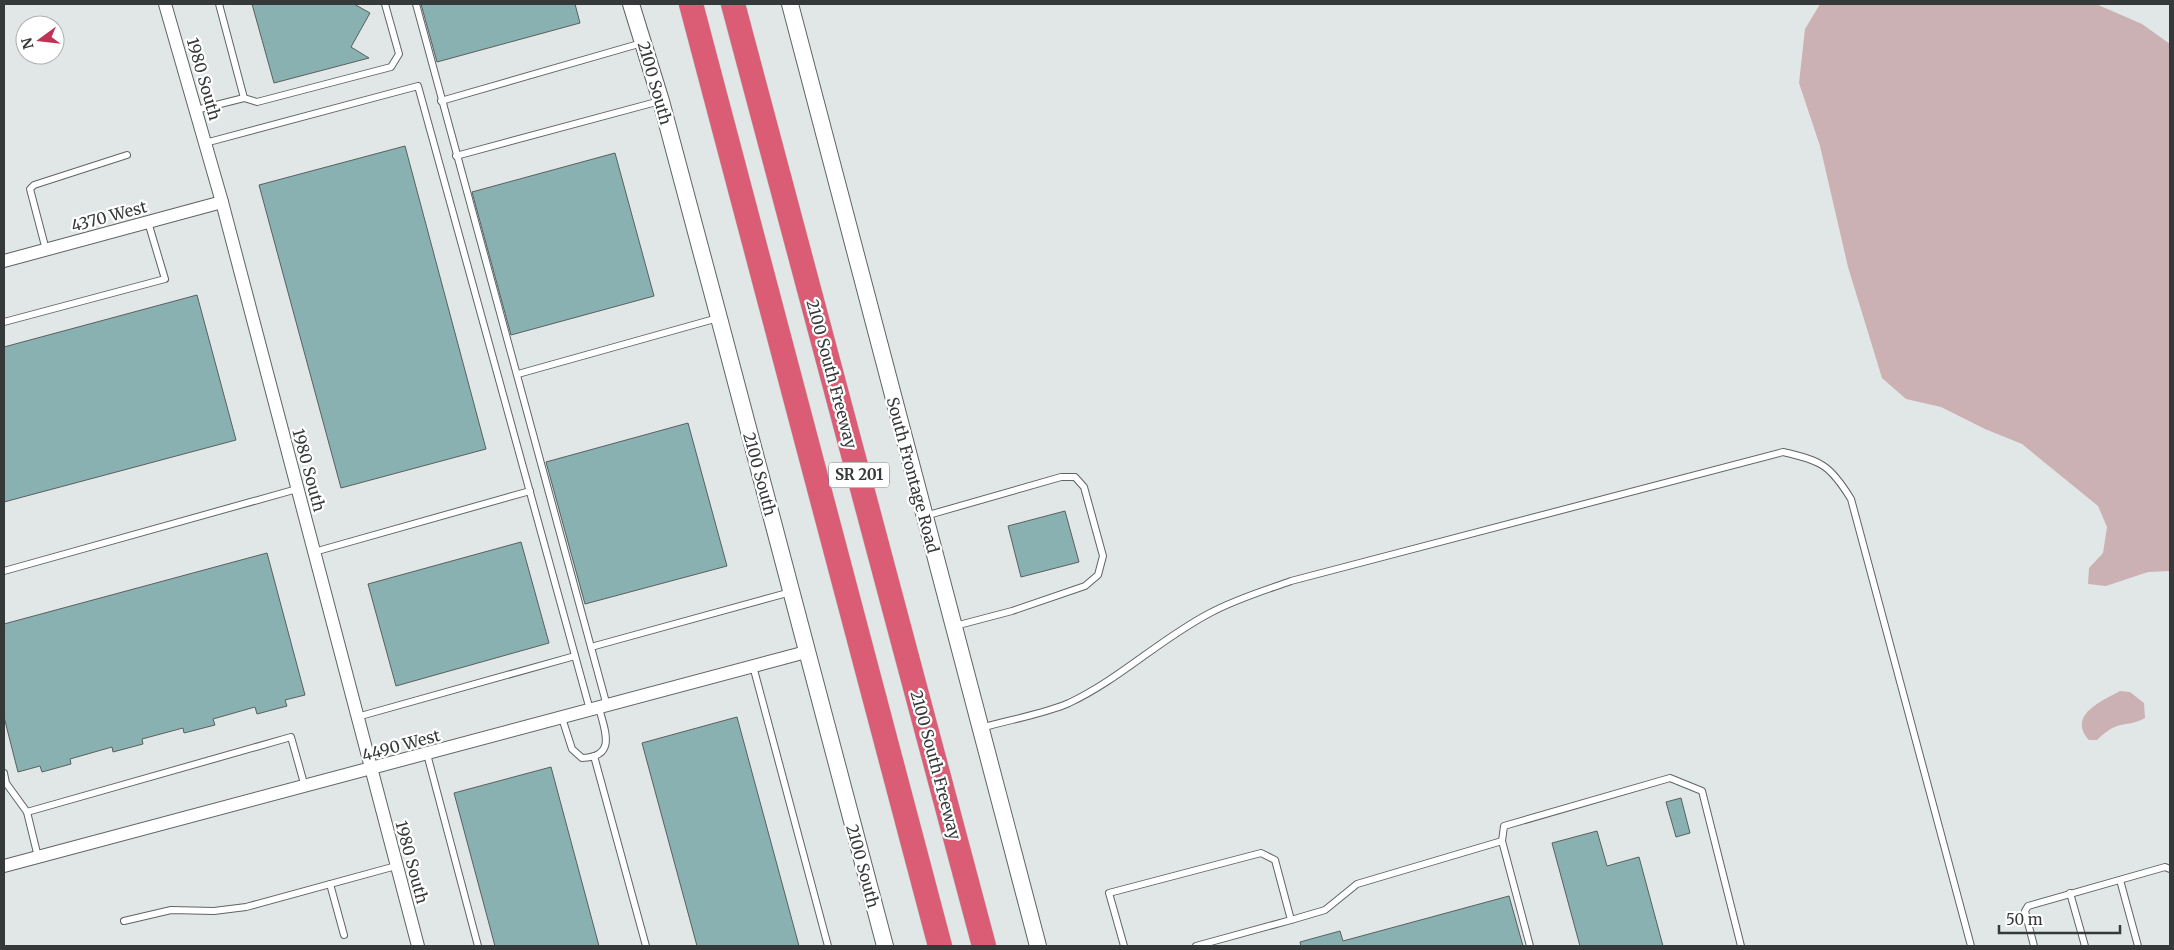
<svg xmlns="http://www.w3.org/2000/svg" width="2174" height="950" viewBox="0 0 2174 950" font-family="Merriweather,serif">
<style>
.green{fill:#ccb1b4}
.building{fill:#89b1b1;stroke:#5a5f5f}
.lines{fill:none;stroke-linecap:round;stroke-linejoin:round}
.service-casing{stroke:#5f6464;stroke-width:8}
.minor-casing{stroke:#5f6464;stroke-width:14}
.tertiary-casing{stroke:#5f6464;stroke-width:18}
.motorway-casing{stroke:#c3c4c4;stroke-width:25}
.service{stroke:#fff;stroke-width:6}
.minor{stroke:#fff;stroke-width:12}
.tertiary{stroke:#fff;stroke-width:16}
.motorway{stroke:#da5c75;stroke-width:24}
.labels{text-anchor:middle;stroke-width:4.5;stroke-linejoin:round;paint-order:stroke}
.shield{fill:#fff;stroke:#727474;stroke-width:1}
.shield-label{font-size:15px;font-weight:bold;fill:#363939}
.street-label{font-size:16px;fill:#363939;stroke:#fff}
</style>
<rect width="100%" height="100%" fill="#e1e7e7"/>
<g class="green">
<polygon points="1820,4 2096,4 2142,24 2170,44 2170,571 2148,572 2106,586 2088,584 2089,568 2103,553 2107,527 2098,506 2022,444 1985,429 1941,407 1906,399 1882,378 1848,267 1820,146 1799,83 1805,29"/>
<path d="M2120,691L2130,692L2144,703L2145,718C2134,724 2128,723 2117,726C2109,729 2103,734 2097,740H2089C2067,715 2102,701 2120,691Z"/>
</g>
<g class="building">
<polygon points="252,4 354,4 370,13 351,47 369,58 274,83"/>
<polygon points="421,4 575,4 580,23 437,62"/>
<polygon points="405,146 486,449 341,488 259,185"/>
<polygon points="615,153 654,296 511,335 472,192"/>
<polygon points="197,295 236,440 4,502 4,347"/>
<polygon points="688,423 727,566 585,604 546,462"/>
<polygon points="1065,511 1079,562 1021,577 1008,526"/>
<polygon points="521,542 549,643 396,686 368,584"/>
<polygon points="267,553 305,695 285,700 287,706 257,714 255,707 213,719 215,725 184,733 183,728 142,739 143,744 113,752 112,747 70,759 71,764 42,772 40,766 18,772 4,717 4,624"/>
<polygon points="737,717 799,946 697,946 642,743"/>
<polygon points="551,767 599,946 495,946 454,793"/>
<polygon points="1681,798 1690,833 1676,837 1666,802"/>
<polygon points="1597,831 1607,866 1639,857 1663,946 1580,946 1552,843"/>
<polygon points="1509,896 1523,946 1301,946 1300,942 1340,931 1343,941"/>
</g>
<g class="lines">
<g class="service-casing">
<g id="service">
<polyline points="219,4 244,98"/>
<polyline points="416,4 607,706"/>
<polyline points="441,101 642,43"/>
<polyline points="196,110 244,98 257,102 391,67 399,54 385,4"/>
<polyline points="205,143 418,86 590,710"/>
<polyline points="456,156 660,101"/>
<polyline points="46,250 30,189 34,185 127,155"/>
<polyline points="4,322 165,279 148,222"/>
<polyline points="518,374 718,318"/>
<polyline points="925,516 1061,477 1075,477 1084,487 1103,556 1098,575 1085,586 1012,611 955,626"/>
<polyline points="314,552 530,491"/>
<polyline points="4,571 297,489"/>
<polyline points="591,647 791,592"/>
<polyline points="753,666 828,946"/>
<polyline points="357,717 575,656"/>
<path d="M562,718L572,749L582,758C617,757 605,731 599,708"/>
<path d="M981,728C1008,720 1044,714 1069,703C1120,679 1160,639 1210,613C1236,599 1263,591 1291,581L1783,452C1822,461 1830,465 1851,499L1971,946"/>
<polyline points="427,754 478,946"/>
<polyline points="594,756 646,946"/>
<polyline points="4,773 6,783 27,812"/>
<polyline points="1502,841 1504,826 1670,778 1702,791 1741,946"/>
<polyline points="38,857 27,812 291,737 305,787"/>
<polyline points="2120,880 2138,946"/>
<polyline points="330,884 344,935"/>
<polyline points="2070,893 2085,946"/>
<polyline points="1291,920 1325,910 1357,884 1502,841 1530,946"/>
<polyline points="124,921 171,910 214,911 246,907 396,866"/>
<polyline points="1124,946 1109,893 1261,853 1275,860 1291,920 1196,946"/>
<polyline points="2034,946 2025,911 2028,906 2165,867 2170,869"/>
</g>
</g>
<g class="minor-casing">
<g id="minor">
<polyline points="165,4 222,202 418,946"/>
<polyline points="4,261 222,202"/>
<polyline points="4,866 806,652"/>
</g>
</g>
<g class="tertiary-casing">
<g id="tertiary">
<polyline points="631,4 661,101 719,318 885,946"/>
<polyline points="790,4 1038,946"/>
</g>
</g>
<g class="motorway-casing">
<g id="motorway">
<polyline points="691,4 940,946"/>
<polyline points="733,4 984,946"/>
</g>
</g>
<use href="#service" class="service"/>
<use href="#minor" class="minor"/>
<use href="#tertiary" class="tertiary"/>
<use href="#motorway" class="motorway"/>
</g>
<g class="labels">
<rect class="shield" x="829" y="462.5" width="60" height="25" rx="4"/>
<g class="shield-label">
<text x="859" y="480">SR 201</text>
</g>
<g class="street-label">
<text transform="translate(204 79) rotate(74)" y="6">1980 South</text>
<text transform="translate(655 83) rotate(74)" y="6">2100 South</text>
<text transform="translate(109 216) rotate(-15)" y="6">4370 West</text>
<text transform="translate(832 374) rotate(75)" y="6">2100 South Freeway</text>
<text transform="translate(309 470) rotate(75)" y="6">1980 South</text>
<text transform="translate(760 474) rotate(75)" y="6">2100 South</text>
<text transform="translate(913 475) rotate(75)" y="6">South Frontage Road</text>
<text transform="translate(401 745) rotate(-15)" y="6">4490 West</text>
<text transform="translate(936 765) rotate(75)" y="6">2100 South Freeway</text>
<text transform="translate(412 862) rotate(75)" y="6">1980 South</text>
<text transform="translate(863 866) rotate(75)" y="6">2100 South</text>
</g>
</g>
<rect width="2174" height="950" fill="none" stroke="#363939" stroke-width="10"/>
<g transform="translate(40 40) rotate(255)"><circle r="24" fill="#ffffff" stroke="#afb0b0"/>
<path d="M0-4L9 19L0 12L-9 19Z" fill="#c13257"/>
<text y="-8" font-size="14" font-weight="bold" text-anchor="middle" fill="#363939">N</text>
</g>
<path d="M1999 925v8h121v-8" fill="none" stroke="#363939" stroke-width="2.5"/>
<text x="2006" y="925" font-size="15" fill="#363939" stroke="#ffffff" stroke-width="4" paint-order="stroke">50 m</text>
</svg>
